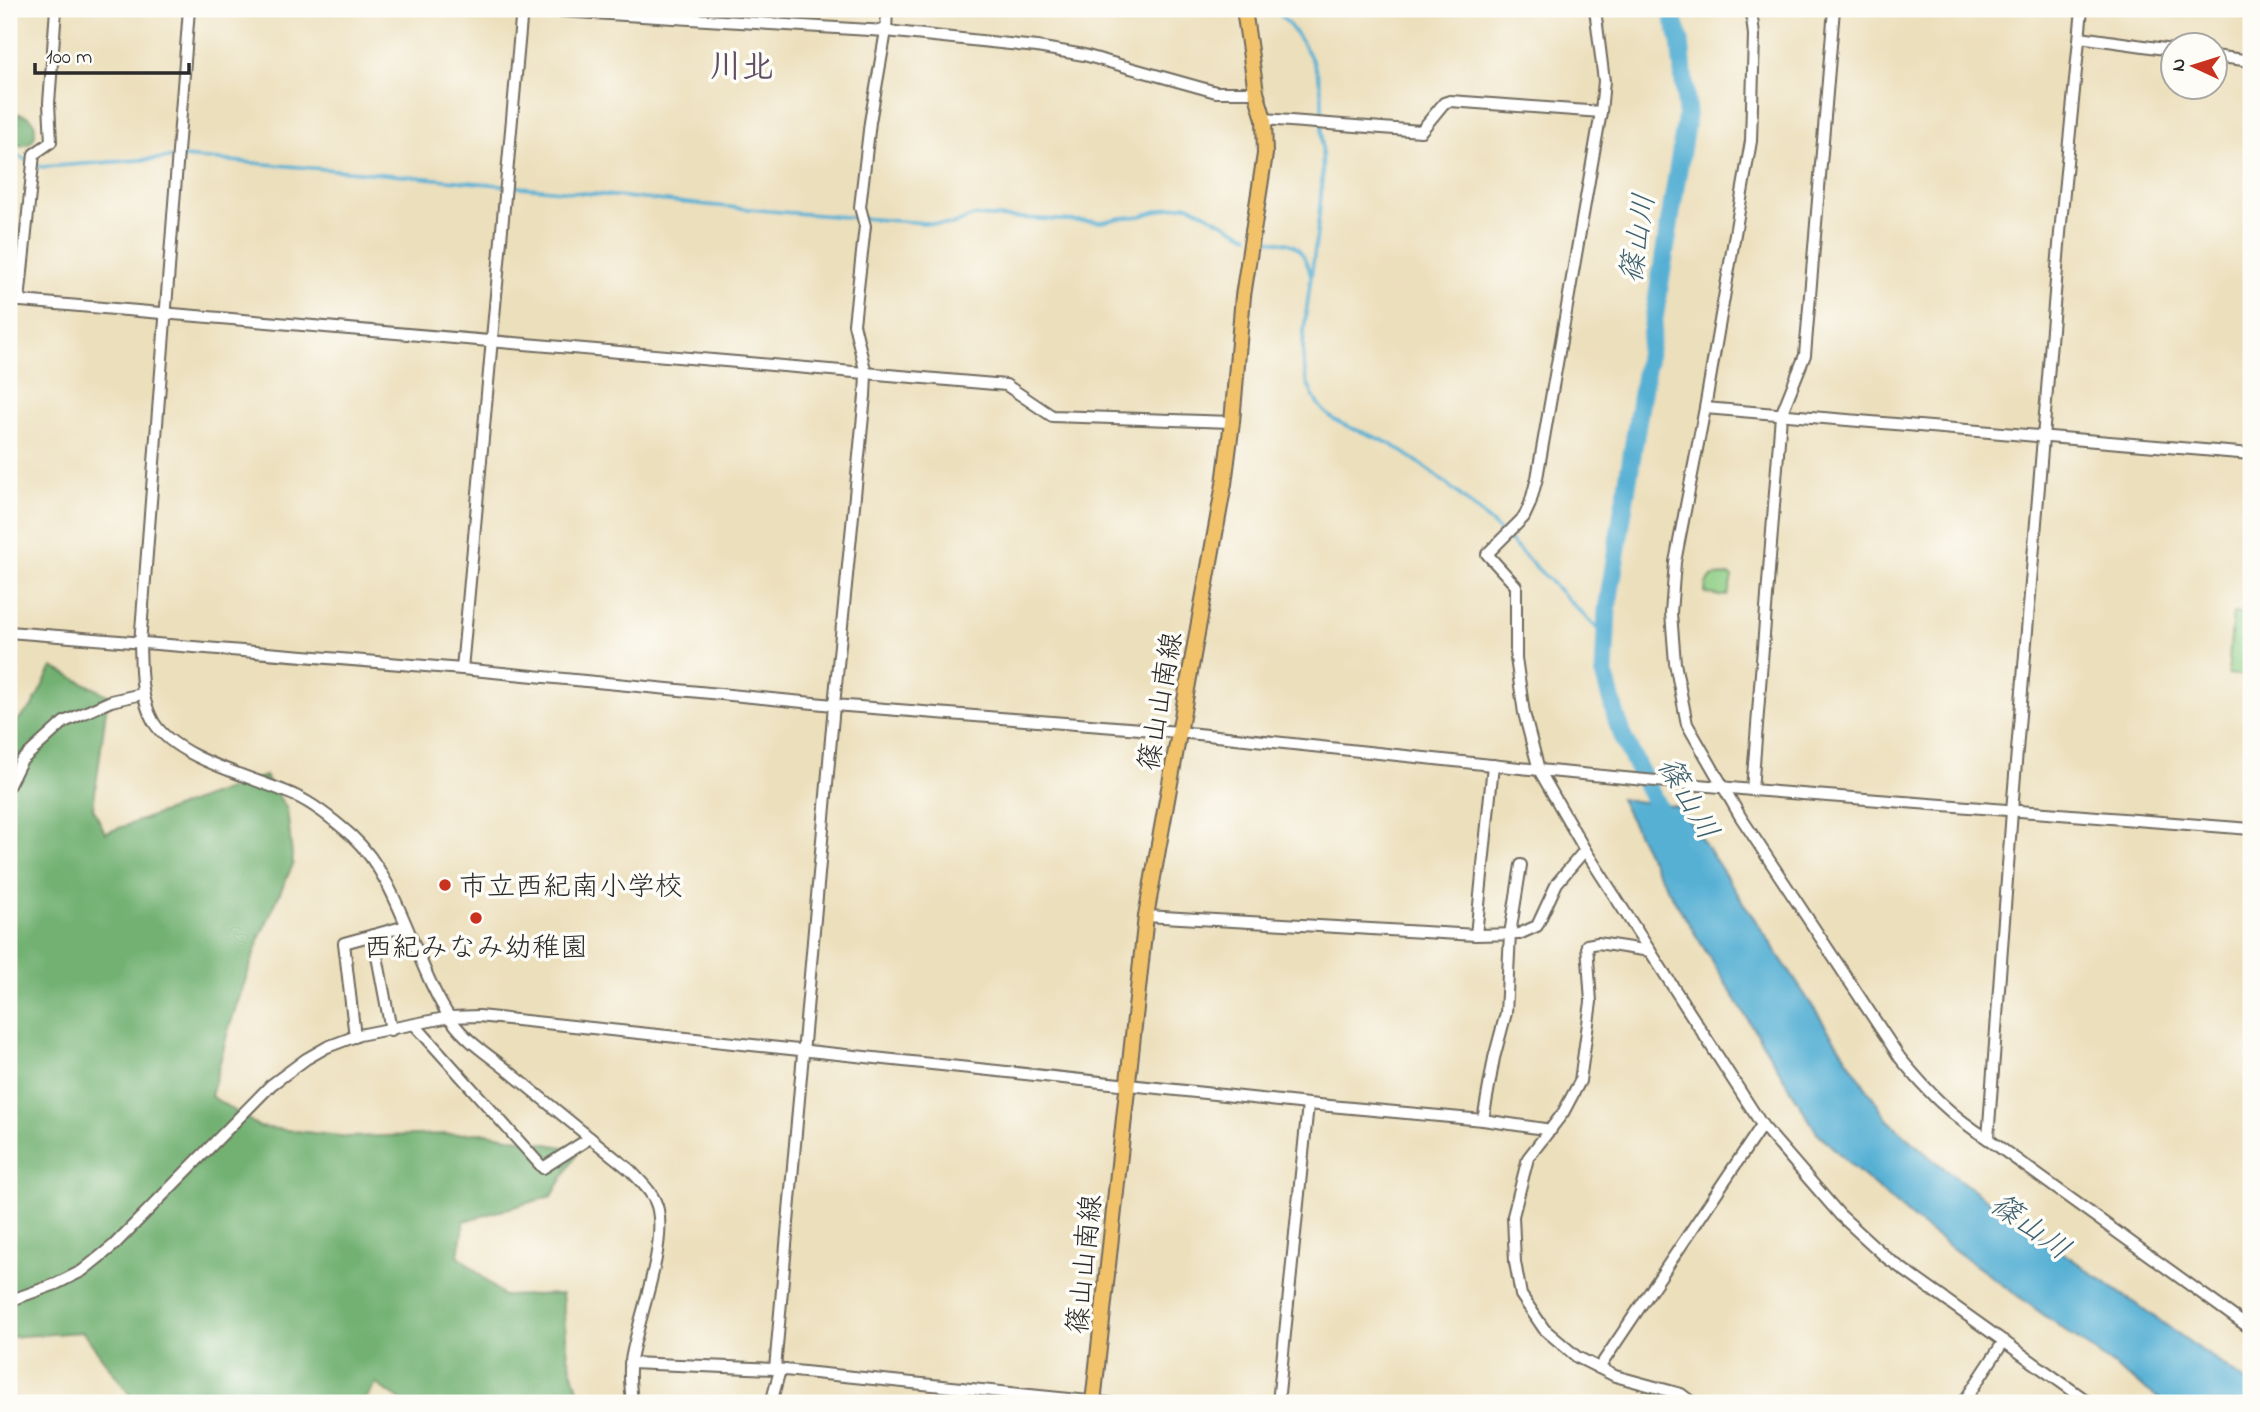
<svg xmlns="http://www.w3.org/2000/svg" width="2260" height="1412" viewBox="0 0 2260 1412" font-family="'Indie Flower','Klee One',sans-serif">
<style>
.green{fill:#8ece85;stroke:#5c7c58;stroke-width:2}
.forest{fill:#72b172;stroke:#4e6e4e;stroke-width:2}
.water{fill:#57b0d4;stroke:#416e80;stroke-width:2}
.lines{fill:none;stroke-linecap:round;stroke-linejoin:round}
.stream{stroke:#57b0d4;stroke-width:3.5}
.river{stroke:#57b0d4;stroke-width:19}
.minor-casing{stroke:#6f6a5e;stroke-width:14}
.major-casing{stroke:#6f6a5e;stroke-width:18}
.minor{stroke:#fff;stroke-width:10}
.major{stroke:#f2c26a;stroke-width:14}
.poi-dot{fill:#c8321e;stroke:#fdfcf7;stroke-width:2.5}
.labels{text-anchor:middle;stroke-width:7;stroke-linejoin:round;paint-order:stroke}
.street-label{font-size:28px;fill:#2b2b2b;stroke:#fdfcf7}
.poi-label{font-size:28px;fill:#2b2b2b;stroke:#fdfcf7;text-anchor:start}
.water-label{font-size:30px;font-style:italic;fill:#3d606f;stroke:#fdfcf7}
.quarter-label{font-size:32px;font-weight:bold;fill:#604f63;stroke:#fdfcf7}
</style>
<rect width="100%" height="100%" fill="#fdfcf7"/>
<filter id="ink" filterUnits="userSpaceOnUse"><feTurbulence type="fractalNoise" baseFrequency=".0143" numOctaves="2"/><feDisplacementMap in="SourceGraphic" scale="14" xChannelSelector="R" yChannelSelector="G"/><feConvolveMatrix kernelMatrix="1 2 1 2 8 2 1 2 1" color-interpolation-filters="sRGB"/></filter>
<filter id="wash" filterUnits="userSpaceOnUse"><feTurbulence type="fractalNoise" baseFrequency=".00686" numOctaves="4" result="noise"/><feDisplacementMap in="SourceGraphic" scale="28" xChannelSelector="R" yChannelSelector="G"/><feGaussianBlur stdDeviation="1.57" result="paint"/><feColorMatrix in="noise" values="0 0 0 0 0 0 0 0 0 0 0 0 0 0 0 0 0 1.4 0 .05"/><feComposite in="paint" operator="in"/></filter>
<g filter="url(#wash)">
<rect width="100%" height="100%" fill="#ecdfbc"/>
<g class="green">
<polygon points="1730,575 1732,577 1728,595 1720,596 1705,593 1706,584 1713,576"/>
<polygon points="2233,613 2251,615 2251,676 2228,674"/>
</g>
<g class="forest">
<path d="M9,111C15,114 25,114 30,118C35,122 34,123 35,128C37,146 23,148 9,143Z"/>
<polygon points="52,667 108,695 93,808 105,833 265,776 287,809 293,864 260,937 229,1028 211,1096 260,1127 349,1137 487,1133 579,1150 552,1196 464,1221 458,1255 503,1296 562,1294 568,1356 582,1403 405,1403 376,1384 363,1403 136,1403 83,1332 9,1337 9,728 32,707"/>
</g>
<polygon class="water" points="1620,799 1680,807 1888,1120 1931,1158 1968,1186 2251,1385 2251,1403 2165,1403 1919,1224 1855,1169 1817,1132 1656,870"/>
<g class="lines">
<g class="stream">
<path d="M1275,9C1292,27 1308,47 1316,70C1324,89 1322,113 1322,133C1322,149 1323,165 1322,181C1320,218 1314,255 1309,292C1305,323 1298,357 1309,387C1327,433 1364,426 1397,448C1477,499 1538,572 1606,637"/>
<polyline points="9,152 41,167 183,157 395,175 781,212 952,225 973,216 1102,222 1120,218 1141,216 1171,207 1189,205 1248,236"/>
<path d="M1256,238C1291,245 1300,237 1311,276"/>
</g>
<polyline class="river" points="1667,826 1621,734 1604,674 1607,610 1687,114 1680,41 1671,9"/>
</g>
</g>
<g filter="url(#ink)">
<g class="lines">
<g class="minor-casing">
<g id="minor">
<path d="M189,9L140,644C141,671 140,697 153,721C174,759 257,778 296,796C316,805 335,821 352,836C401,881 414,966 452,1021C467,1042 492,1057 511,1073C551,1106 590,1138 630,1170C641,1182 655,1194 658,1210C666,1250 638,1318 631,1360C628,1373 631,1389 632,1403"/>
<polyline points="527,9 886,31 1037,47 1084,55 1216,92 1256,92"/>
<polyline points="1595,9 1604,81 1601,112 1537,478 1530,504 1524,517 1487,554 1516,586 1516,658 1524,713 1539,770 1585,850 1762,1125 1840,1215 1887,1258 2090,1403"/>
<path d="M1751,9L1754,35L1751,141L1705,408L1675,562L1671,613L1675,663L1687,724L1740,816L1900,1058C1930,1094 1949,1114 1988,1139L2251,1329"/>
<polyline points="2080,37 2172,50"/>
<polyline points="2214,56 2251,61"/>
<polyline points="1264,119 1421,131 1444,103 1450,101 1601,112"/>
<polyline points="9,300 1006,385 1052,416 1232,422"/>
<polyline points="19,301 34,154 51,142 49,103 56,9"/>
<polyline points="1705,408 2251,454"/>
<polyline points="9,632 462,669 834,705 1179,732 1539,770 1752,790 2251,829"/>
<polyline points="462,669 522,9"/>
<polyline points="9,785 21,761 64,722 111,701 142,694"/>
<polyline points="1752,790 1781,415 1805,355 1834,9"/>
<polyline points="1146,916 1476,935 1519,934 1537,926 1557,883 1585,850"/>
<polyline points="373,935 391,1030"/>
<polyline points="1476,935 1493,765"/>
<polyline points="1650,951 1598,943 1587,945 1591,1002 1580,1081 1563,1113 1528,1158 1513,1216 1515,1262 1521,1295 1544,1329 1577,1357 1615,1376 1681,1394 1693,1403"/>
<polyline points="415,1025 543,1168 590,1138"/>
<polyline points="355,1037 344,943 406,926"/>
<polyline points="1483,1120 1494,1058 1506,1013 1510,934 1521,865"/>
<polyline points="1988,1139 2012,811 2060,233 2082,9"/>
<polyline points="9,1304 17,1298 56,1284 82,1271 113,1246 271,1085 306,1059 327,1047 359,1035 450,1017 479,1016 1308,1104 1483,1120 1551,1130"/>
<polyline points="630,1363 775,1369 1109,1403"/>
<polyline points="1599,1368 1762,1125"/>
<polyline points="775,1369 834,705 865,396 866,374 854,324 865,226 860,207 870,122 886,31 887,9"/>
<polyline points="771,1403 780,1370"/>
<polyline points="1278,1403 1308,1104"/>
<polyline points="1963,1403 2004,1341"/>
</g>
</g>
<g class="major-casing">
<polyline id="major" points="1093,1403 1146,916 1224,484 1232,422 1243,296 1265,154 1264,119 1256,92 1244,9"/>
</g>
<use href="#minor" class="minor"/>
<use href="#major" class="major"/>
</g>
</g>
<g class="poi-dot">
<circle cx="445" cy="885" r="7"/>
<circle cx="476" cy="918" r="7"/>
</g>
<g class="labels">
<g class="street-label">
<text transform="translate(1159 701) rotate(-80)" y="10">篠山山南線</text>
<text transform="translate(1083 1264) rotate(-84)" y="10">篠山山南線</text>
</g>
<g class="poi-label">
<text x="459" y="895">市立西紀南小学校</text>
<text x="476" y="956" text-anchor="middle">西紀みなみ幼稚園</text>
</g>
<g class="water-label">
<text transform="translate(1637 238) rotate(-81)" y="10">篠山川</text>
<text transform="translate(1689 798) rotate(60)" y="10">篠山川</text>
<text transform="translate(2031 1226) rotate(36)" y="10">篠山川</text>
</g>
<g class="quarter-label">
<text x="742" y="77">川北</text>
</g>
</g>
<rect width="2260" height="1412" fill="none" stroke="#fdfcf7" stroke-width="35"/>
<g transform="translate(2194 66) rotate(274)"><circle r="33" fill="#fdfcf7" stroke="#a9a8a5" stroke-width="2"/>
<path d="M0-5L12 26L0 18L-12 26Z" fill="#c8321e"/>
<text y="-10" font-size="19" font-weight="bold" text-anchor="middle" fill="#2b2b2b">N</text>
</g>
<path d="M35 63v10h154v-10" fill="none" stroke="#2b2b2b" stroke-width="3.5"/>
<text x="46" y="63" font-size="21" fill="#2b2b2b" stroke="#fdfcf7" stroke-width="5" paint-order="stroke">100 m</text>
</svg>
